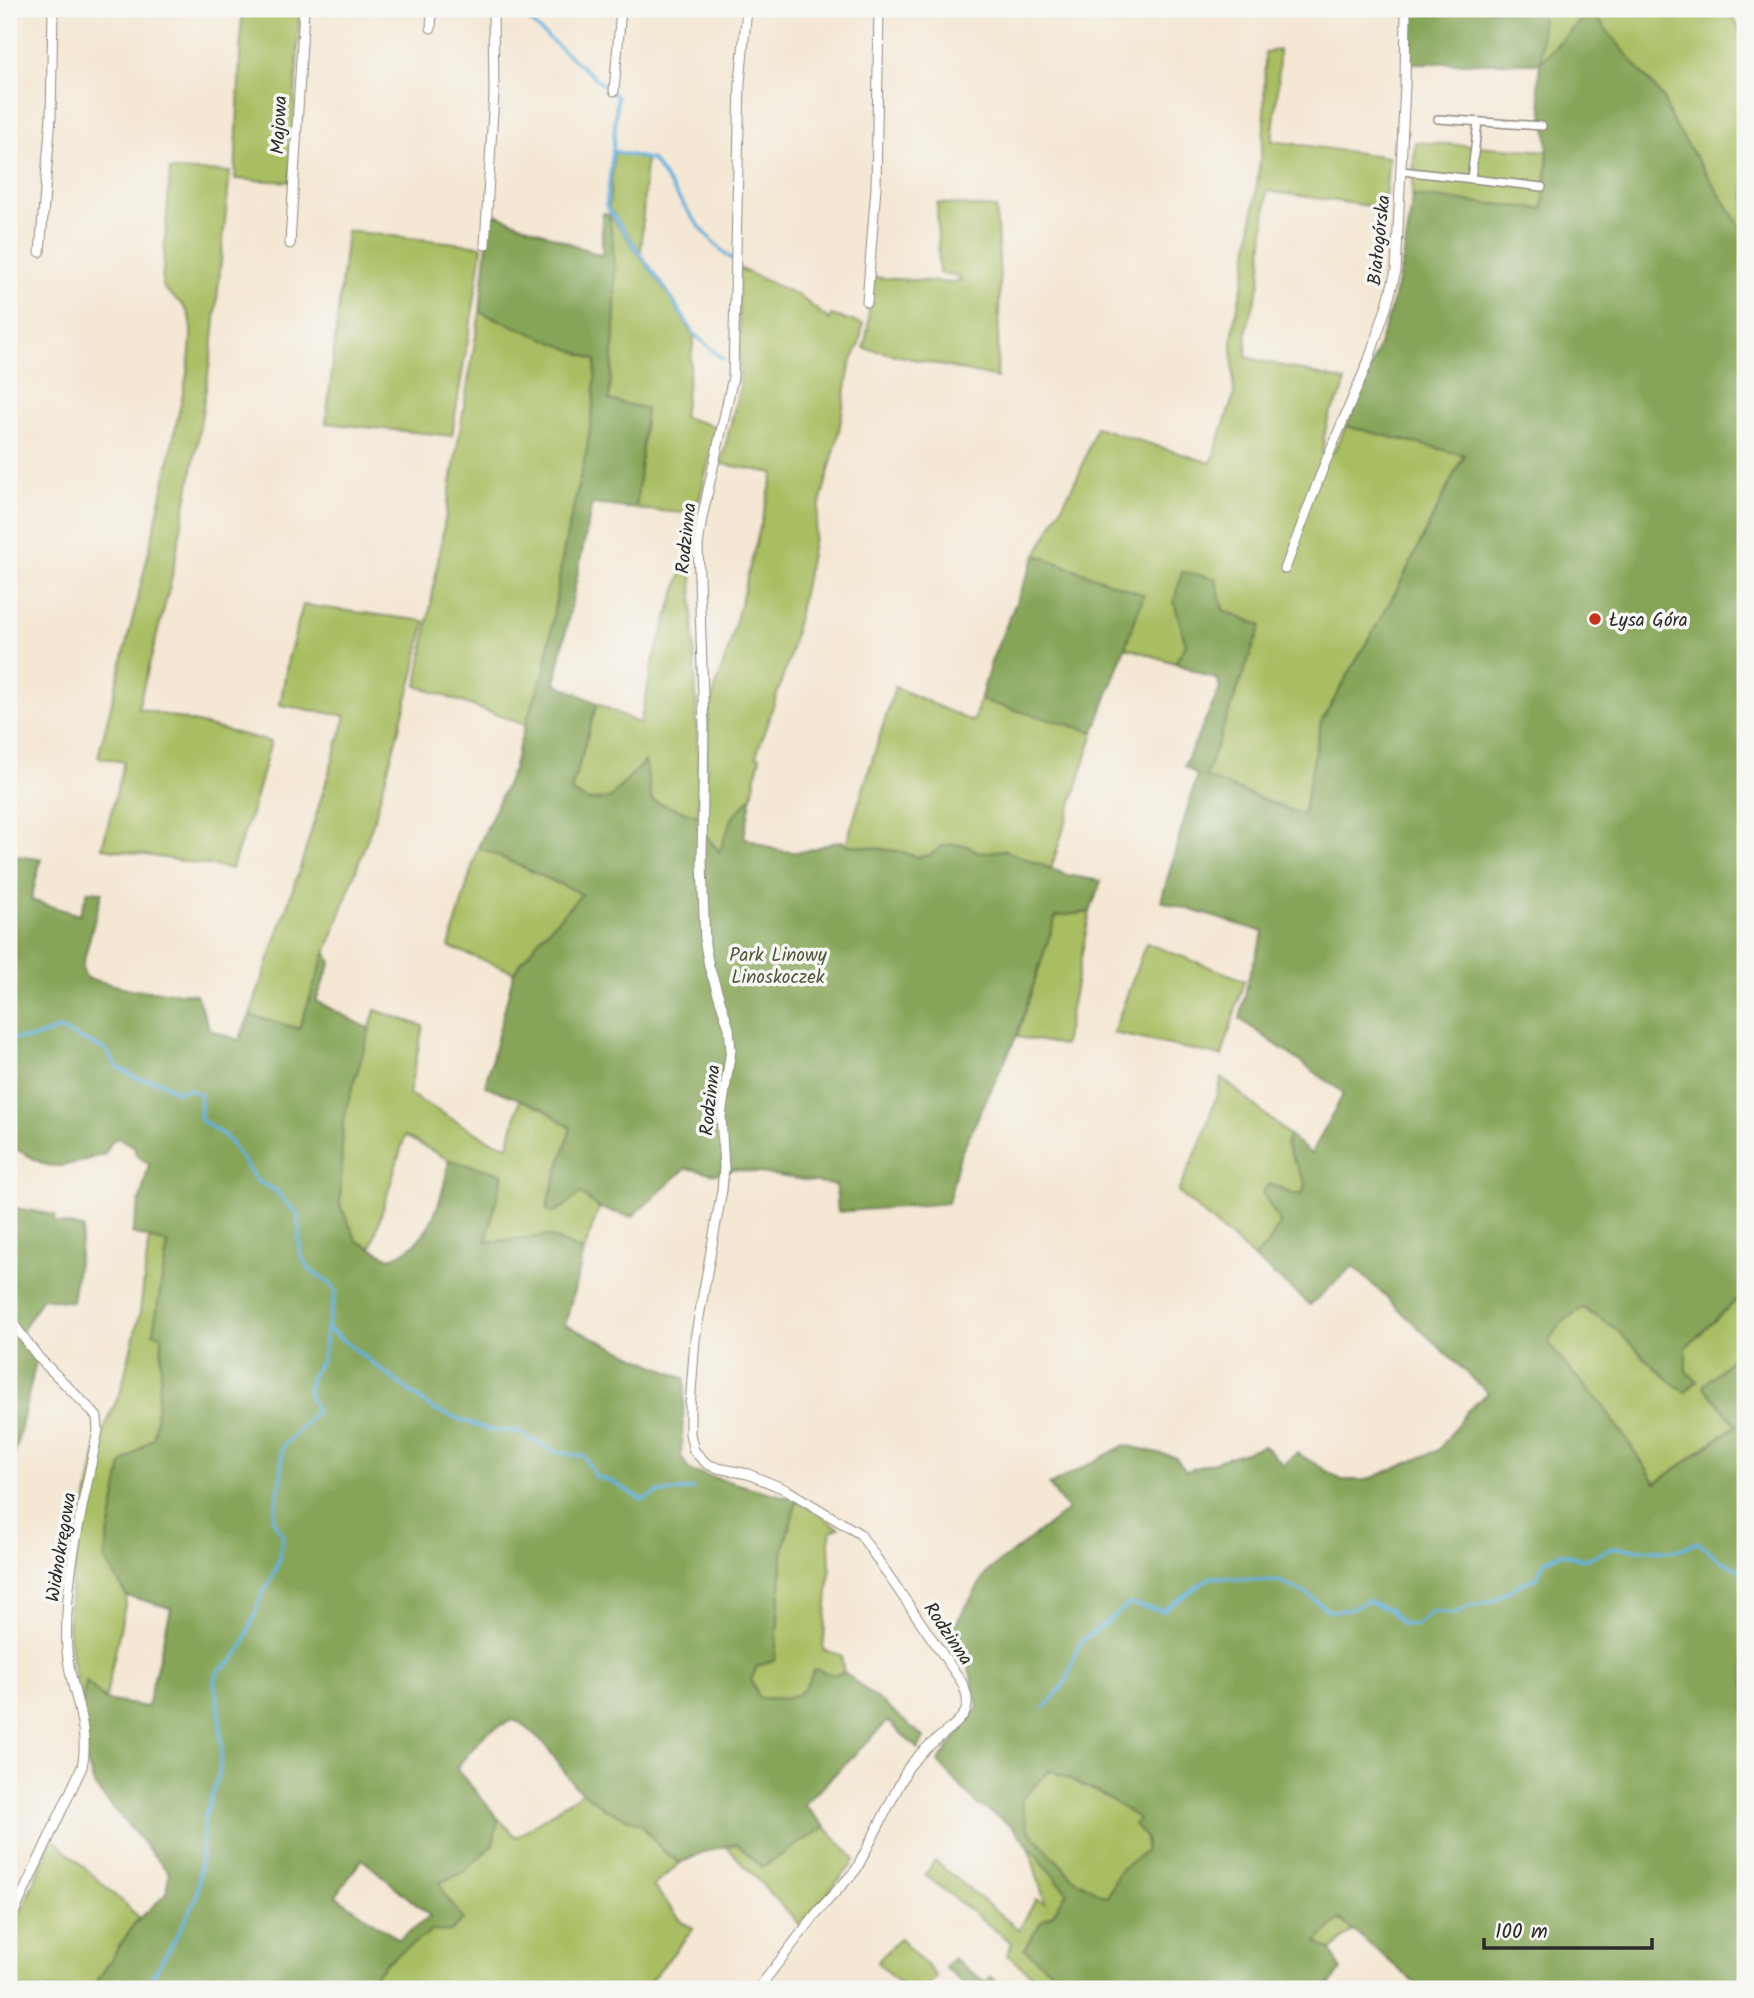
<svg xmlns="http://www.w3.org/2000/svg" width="1754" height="1998" viewBox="0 0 1754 1998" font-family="Kalam,sans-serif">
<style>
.green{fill:#a9be62;stroke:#6a7446;stroke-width:2}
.forest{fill:#86a558;stroke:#586842;stroke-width:2;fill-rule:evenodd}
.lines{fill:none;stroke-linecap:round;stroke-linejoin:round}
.stream{stroke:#63b1dd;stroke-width:3.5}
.pedestrian-casing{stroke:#90897f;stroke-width:10}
.minor-casing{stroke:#90897f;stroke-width:11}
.pedestrian{stroke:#fff;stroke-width:7}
.minor{stroke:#fff;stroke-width:9}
.poi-dot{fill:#c8321e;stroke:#f6f6f2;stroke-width:2.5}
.labels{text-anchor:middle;stroke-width:7;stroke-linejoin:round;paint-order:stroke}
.street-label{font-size:19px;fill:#2b2b2b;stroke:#f6f6f2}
.poi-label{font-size:19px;fill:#2b2b2b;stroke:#f6f6f2;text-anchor:start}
.park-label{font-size:19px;fill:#51573c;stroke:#f6f6f2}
</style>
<rect width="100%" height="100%" fill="#f6f6f2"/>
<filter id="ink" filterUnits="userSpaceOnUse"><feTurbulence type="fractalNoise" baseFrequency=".0143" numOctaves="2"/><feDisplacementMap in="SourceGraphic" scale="14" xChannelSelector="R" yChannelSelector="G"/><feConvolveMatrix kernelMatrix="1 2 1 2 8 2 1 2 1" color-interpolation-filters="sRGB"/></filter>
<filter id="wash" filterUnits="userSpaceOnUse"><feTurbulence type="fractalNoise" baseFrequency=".00686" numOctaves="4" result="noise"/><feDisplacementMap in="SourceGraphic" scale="28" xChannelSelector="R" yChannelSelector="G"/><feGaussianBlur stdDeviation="1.57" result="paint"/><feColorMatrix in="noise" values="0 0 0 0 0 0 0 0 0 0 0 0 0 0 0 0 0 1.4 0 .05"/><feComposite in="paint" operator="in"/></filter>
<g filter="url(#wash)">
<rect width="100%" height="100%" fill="#f4e7d3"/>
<g class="green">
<polygon points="1542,9 1728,9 1745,38 1745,233 1672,121 1663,98 1590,11 1540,62"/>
<polygon points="242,12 300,14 290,182 235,179"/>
<path d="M1279,50L1278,87L1272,141L1389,157L1384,208L1267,191L1260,283L1247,328L1246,357L1345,381C1343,398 1338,398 1331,412C1325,424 1324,439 1322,452L1333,453L1346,426L1464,454L1398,588L1321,722L1303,815L1204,777L1261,625L1223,610L1174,601L1186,645L1175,663L1125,647L1143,595L1036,555L1080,472L1096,427L1211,463L1234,395L1232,341L1235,318L1245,276L1264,130L1265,52Z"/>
<polygon points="1415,142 1548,151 1543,209 1412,196"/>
<polygon points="614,152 646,159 641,252 609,208"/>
<path d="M170,170L230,172L212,349L198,439L171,581L138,708L271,742L250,817L231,869L102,848L124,762L98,757C126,646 155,534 177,421C183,394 196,342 189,316C186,303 169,297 162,285Z"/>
<polygon points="937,203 996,208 1000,282 997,378 864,348 868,327 870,277 954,283 961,280 955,275 939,273"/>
<path d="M609,214L668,294L694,337L683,417L717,427L696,514L636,509L646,409L609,400C615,337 619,276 609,214Z"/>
<path d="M347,231L482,246C475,310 461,372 452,436L326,423Z"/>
<polygon points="738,268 798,295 830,320 831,315 863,324 859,345 850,365 838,437 819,508 809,565 789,659 756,756 760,757 752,796 733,817 720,853 705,834 708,711 730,644 774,473 721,464 740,386"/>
<polygon points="480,312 596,359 594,399 587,449 564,548 545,670 525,725 417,686"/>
<path d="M692,541C691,633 700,724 698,816L652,801L645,762L610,798L588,801L571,791L597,703L640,724L654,658Z"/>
<polygon points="303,605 425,621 414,674 374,820 299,1029 250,1015 301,865 346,716 280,705 288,659"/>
<polygon points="895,687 973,722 980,700 1094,732 1051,869 1003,850 981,853 967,846 942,846 930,855 917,857 897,851 846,844"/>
<polygon points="478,847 582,894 542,936 514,972 449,947"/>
<polygon points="1090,912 1064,1045 1017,1037 1056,916"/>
<polygon points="1146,943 1244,980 1222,1056 1113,1033"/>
<polygon points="375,1010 423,1026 409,1094 489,1140 508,1146 520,1099 542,1108 571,1128 546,1209 564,1207 580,1192 599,1208 584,1252 549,1236 485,1242 503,1174 449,1160 405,1136 371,1248 357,1241 340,1205 343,1119"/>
<polygon points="1222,1078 1289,1135 1287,1145 1306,1184 1302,1194 1292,1194 1280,1187 1275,1213 1280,1223 1269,1243 1254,1258 1178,1192 1202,1140"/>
<polygon points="149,1239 168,1244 153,1332 162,1335 161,1372 154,1437 122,1464 104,1558 127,1596 105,1700 82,1707 72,1661 68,1628 71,1585 97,1445 121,1390 140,1312"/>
<path d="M1745,1292V1346L1730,1359L1726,1413L1737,1424L1656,1483L1604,1407L1567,1367L1549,1343C1555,1325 1568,1317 1583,1308L1615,1328L1654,1367L1686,1371V1347Z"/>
<polygon points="797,1500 839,1528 831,1531 829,1542 830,1570 823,1650 841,1655 844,1672 807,1686 795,1697 785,1699 759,1698 751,1680 757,1666 775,1659 783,1549"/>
<path d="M1050,1769C1066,1775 1132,1808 1140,1820C1146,1830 1146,1842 1145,1852L1120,1870L1107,1898L1073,1878L1028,1829L1020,1800Z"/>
<polygon points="583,1792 605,1809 641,1824 663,1851 680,1863 653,1886 683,1923 694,1928 644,1989 363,1989 387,1962 432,1930 451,1932 463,1919 444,1894 439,1882 461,1874 493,1845 498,1818 516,1837"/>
<polygon points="825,1827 855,1859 851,1866 800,1925 726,1846 737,1844 762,1867"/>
<polygon points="52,1838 140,1918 134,1924 92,1989 9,1989 9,1941"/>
<polygon points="1028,1845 1067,1892 1053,1914 1041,1922 1060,1977 1038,1980 1007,1955 1012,1943 925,1875 935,1861 1019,1930 1036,1899 1045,1903"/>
<polygon points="1340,1919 1353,1930 1331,1951 1316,1942"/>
<polygon points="900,1938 937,1977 926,1989 904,1989 877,1962"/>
</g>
<g class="forest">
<path d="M1410,9H1542L1541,62L1590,10L1663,98L1672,121L1745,233V1292L1686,1347V1371L1697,1381L1685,1393L1654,1367L1615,1328L1583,1308C1568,1317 1555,1325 1549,1343L1567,1367L1604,1407L1656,1483L1737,1425L1703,1386L1745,1346V1989H1422L1340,1919L1316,1942L1331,1951L1342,1970L1326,1989H1031L1038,1980L1059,1977L1024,1949L1041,1922L1053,1914L1067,1892L1012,1826L976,1803L938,1762L978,1707L970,1671L950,1633L987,1572L1068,1510L1049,1485L1125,1445L1175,1457L1186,1471L1264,1446L1283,1464L1297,1453L1342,1480H1367L1439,1450L1467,1411L1488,1393L1353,1266L1310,1305L1254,1258L1269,1243L1280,1223L1262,1192L1270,1184L1292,1194H1302L1306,1184L1286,1145L1289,1135L1311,1154L1344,1093L1240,1019L1249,976L1264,932L1161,901L1197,775L1184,766L1220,689L1218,680L1175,663L1186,645L1174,601L1182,572L1216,578L1223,610L1261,626L1205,777L1303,815L1321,722L1398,588L1464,455L1346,426C1380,351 1405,279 1412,196L1543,209L1548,160L1547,132L1538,87L1540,63H1411ZM1050,1770L1103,1795L1139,1819L1134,1824L1146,1838L1145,1852L1120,1870L1107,1897L1073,1878L1028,1829L1021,1800Z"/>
<path d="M490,212L602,256V213L609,214C619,276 615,337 609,400L646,409L636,509L592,504L555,683L597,703L571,791L588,801L610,798L645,761L652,801L698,816V831L705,834L719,852L733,817L752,796L744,837C764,846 782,855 805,851C818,849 829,842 843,841V844L897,851L917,857L930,855L942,846L953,844L967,846L981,853L1003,850L1067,875L1101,881L1090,912L1056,916L1016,1037L960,1155L948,1203L838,1212L836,1185L734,1169L716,1174L686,1168L632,1217L599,1208L580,1193L564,1207L552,1213L546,1209L571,1128L542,1108L485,1086L514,972L542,936L582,894L478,847L512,772L525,725L545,670L564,548L587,449L594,399L596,360L480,312Z"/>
<polygon points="1036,555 1144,595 1094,732 980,700 992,659"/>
<path d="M15,856L41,859L31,900L79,915L88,891L102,892L82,967L86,978L135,990L196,994L210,1030L239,1040L250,1015L299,1029L326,951L331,962L316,1001L370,1029L343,1119L340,1205L357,1241L390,1258C431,1246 443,1197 449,1160L503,1174L486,1242L549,1236L584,1252L565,1325L685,1379L681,1456L690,1471L797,1500L783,1549L775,1660L757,1666L751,1680L759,1698C791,1700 802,1701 814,1669L834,1675L844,1672L924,1737L918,1749L888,1721L804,1805L825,1827L762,1867L737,1844L709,1850L680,1863L663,1851L641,1824L605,1809L574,1785L544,1743L521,1723L512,1720L487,1732L456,1768L498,1818L493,1845L461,1874L440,1882L444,1894L463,1919L451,1932L432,1931L387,1962L363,1989H92L134,1924L166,1894L169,1873L95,1787L85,1757L82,1707L86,1681L105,1700L147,1707L171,1608L127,1596L104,1558L122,1464L154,1437L161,1372L162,1335L153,1333L168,1244L132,1233L149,1164L136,1155L134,1146L118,1138L112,1141L105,1154C88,1158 61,1171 44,1164C32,1159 22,1150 9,1147V896ZM362,1859L430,1916V1917L398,1939L336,1896Z"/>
<polygon points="16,1208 55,1215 54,1222 83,1228 72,1302 42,1298 17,1340 37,1357 9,1479 9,1255"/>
<polygon points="953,1958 986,1983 991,1976 1003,1989 970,1989 945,1968"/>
</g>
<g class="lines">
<g class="stream">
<path d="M515,9L617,97L613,151L652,160C679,196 697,231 733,260"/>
<polyline points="613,151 606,206 667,291 694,334 723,359"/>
<path d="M9,1038L31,1039L59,1029L106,1050L116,1066L137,1078L162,1082L176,1092L188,1089L201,1095L200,1119L226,1137L257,1181L274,1189L299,1216C299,1237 296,1262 316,1274C326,1280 330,1282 336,1292L327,1328L434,1410L489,1430L522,1432L530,1439L556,1452L584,1456L596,1477L613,1482L642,1500L657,1493L693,1489"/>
<polyline points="1045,1708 1067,1680 1075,1654 1082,1641 1130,1604 1163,1611 1211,1577 1282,1582 1307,1594 1329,1611 1349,1610 1366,1601 1390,1610 1402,1624 1416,1625 1433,1611 1454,1614 1470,1606 1493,1601 1520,1584 1537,1578 1544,1562 1561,1553 1584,1560 1613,1548 1675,1551 1698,1542 1721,1561 1745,1572"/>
<polyline points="148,1989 150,1980 173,1943 197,1897 205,1816 219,1773 222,1751 219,1708 214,1681 219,1670 233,1661 244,1644 263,1592 271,1580 279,1560 283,1535 273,1520 281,1478 282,1447 316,1412 308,1390 311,1377 322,1360 327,1328"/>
</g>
</g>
</g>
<g filter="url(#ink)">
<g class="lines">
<g class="pedestrian-casing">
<g id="pedestrian">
<polyline points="1438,119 1542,126"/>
<polyline points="1402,171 1542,187"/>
<polyline points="1471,179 1478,122"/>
</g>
</g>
<g class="minor-casing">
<g id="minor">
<path d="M747,9L740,82L733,377L702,518L698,546L704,727L702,862L705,945L709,966L729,1028L731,1050L721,1116L724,1168L722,1190L695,1339L690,1406V1434L694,1451L707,1464L718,1468L748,1474L787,1490L860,1534L961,1681C978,1713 958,1721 936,1740C925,1748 917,1757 908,1768L856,1870L819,1910L758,1989"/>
<polyline points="431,28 432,9"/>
<polyline points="614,91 621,9"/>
<polyline points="290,244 304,9"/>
<polyline points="485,245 494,94 493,9"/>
<polyline points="40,252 51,117 53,9"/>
<polyline points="867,302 876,187 879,9"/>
<polyline points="1285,569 1325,463 1368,362 1387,305 1396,271 1405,85 1406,9"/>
<path d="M9,1318L39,1358L89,1408L97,1417L98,1430C84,1503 63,1577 67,1651C70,1691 91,1726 82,1767L9,1923"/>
</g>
</g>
<use href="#pedestrian" class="pedestrian"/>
<use href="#minor" class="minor"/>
</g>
</g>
<circle class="poi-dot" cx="1595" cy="619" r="7"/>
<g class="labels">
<g class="street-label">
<text transform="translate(278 125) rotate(-87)" y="7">Majowa</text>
<text transform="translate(1378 240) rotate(-84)" y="7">Białogórska</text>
<text transform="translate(685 538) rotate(-84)" y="7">Rodzinna</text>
<text transform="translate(709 1100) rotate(-84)" y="7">Rodzinna</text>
<text transform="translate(60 1547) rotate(-81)" y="7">Widnokręgowa</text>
<text transform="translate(949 1633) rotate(56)" y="7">Rodzinna</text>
</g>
<g class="poi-label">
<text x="1609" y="626">Łysa Góra</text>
</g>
<g class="park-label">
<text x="778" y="961">Park Linowy<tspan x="778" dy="22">Linoskoczek</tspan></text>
</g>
</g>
<rect width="1754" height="1998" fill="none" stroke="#f6f6f2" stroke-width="35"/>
<path d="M1484 1938v10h168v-10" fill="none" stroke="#2b2b2b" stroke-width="3.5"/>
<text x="1495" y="1938" font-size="21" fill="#2b2b2b" stroke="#f6f6f2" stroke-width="5" paint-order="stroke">100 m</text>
</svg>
